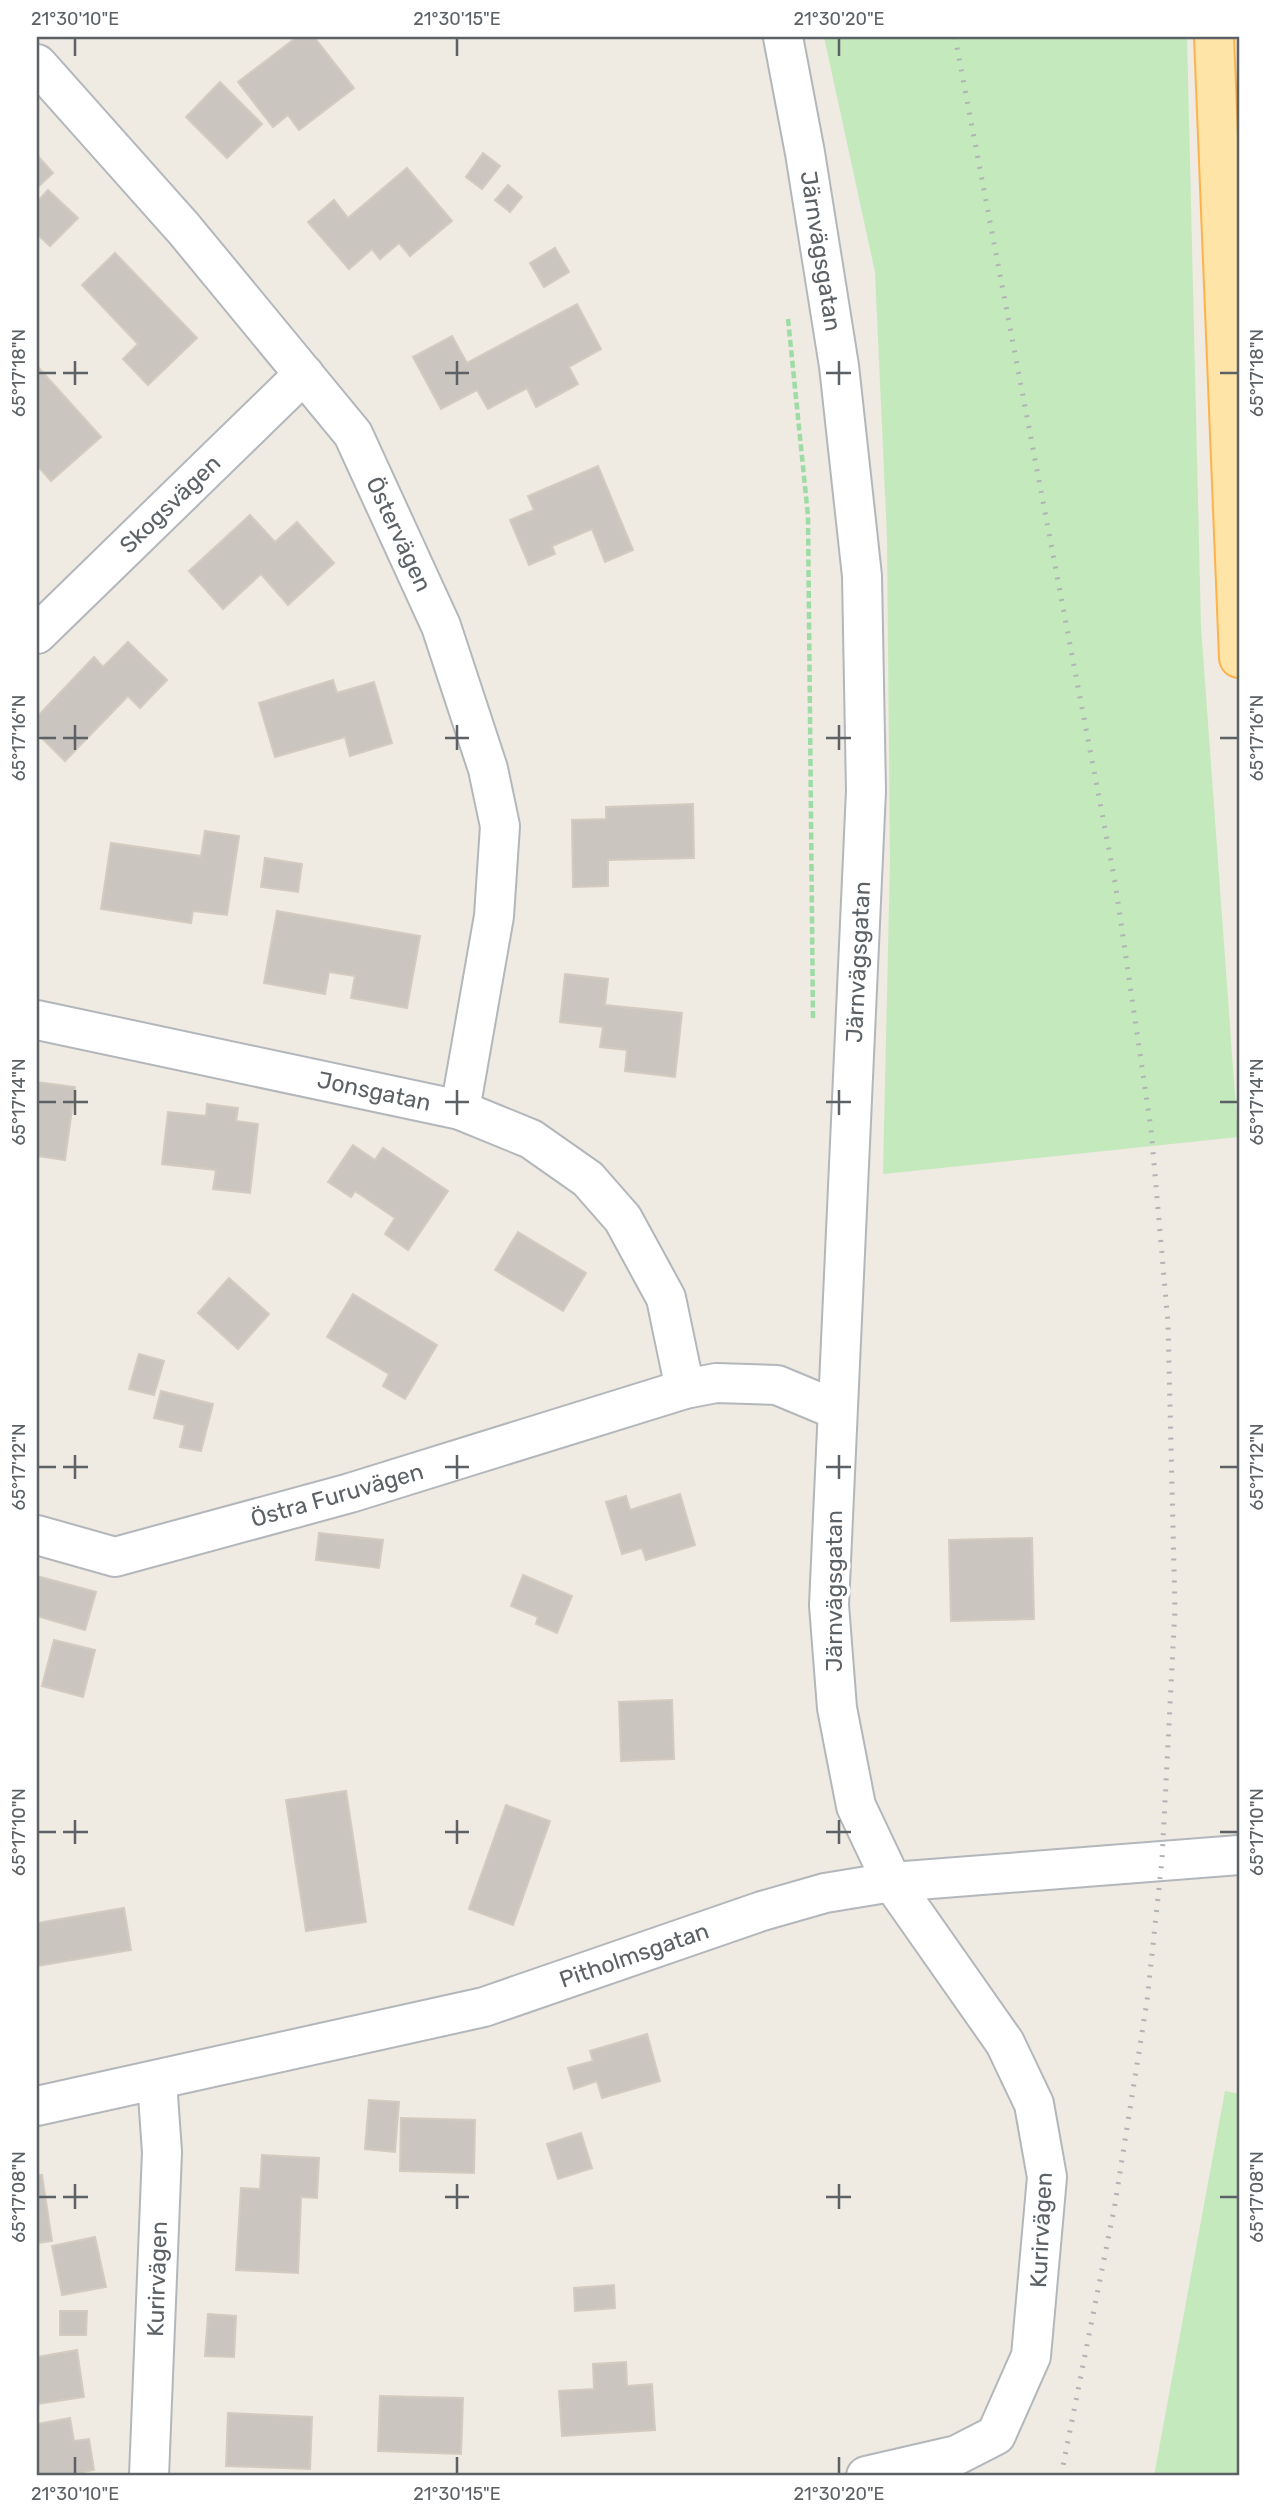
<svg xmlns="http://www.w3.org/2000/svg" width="1276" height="2513" viewBox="0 0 1276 2513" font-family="Rubik,sans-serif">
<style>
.green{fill:#c3e9bc}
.building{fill:#cac5bf;stroke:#d4cbc0;stroke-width:2}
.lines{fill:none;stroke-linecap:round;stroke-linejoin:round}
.minor-casing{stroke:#b3b7bb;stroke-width:42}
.major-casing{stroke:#ffb24b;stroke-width:42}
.path{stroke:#9edca5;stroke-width:4.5;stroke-dasharray:7 3.5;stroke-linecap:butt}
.minor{stroke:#fff;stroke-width:38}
.major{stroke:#ffe4a7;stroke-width:38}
.rail{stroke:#b2b3b4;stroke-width:5;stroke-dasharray:2 9;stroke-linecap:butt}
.ticks{fill:none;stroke:#5b6165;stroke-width:2.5}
.labels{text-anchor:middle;stroke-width:7;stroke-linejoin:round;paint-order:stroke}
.street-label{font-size:23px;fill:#5b6165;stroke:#fff}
.neatline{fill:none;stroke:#5b6165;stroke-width:2.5}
.ticks-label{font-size:18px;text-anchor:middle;fill:#5b6165}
</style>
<rect width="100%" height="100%" fill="#efeae2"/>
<g class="green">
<polygon points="824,37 1187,37 1201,627 1238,1137 883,1174 890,861 887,537 875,272"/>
<polygon points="1225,2091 1239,2094 1239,2476 1154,2476"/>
</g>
<g class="building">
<polygon points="297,37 314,37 354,88 299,130 288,115 273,127 238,82"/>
<polygon points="220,82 262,124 227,158 186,117"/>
<polygon points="483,153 500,166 482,189 466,177"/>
<polygon points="37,155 53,173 37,188"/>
<polygon points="407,168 452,221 410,256 399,243 380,259 372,249 349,269 308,222 334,200 348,218"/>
<polygon points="508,185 522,197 510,212 495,200"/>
<polygon points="48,190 78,218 50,246 37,234 37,202"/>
<polygon points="555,248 569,272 544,287 530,263"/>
<polygon points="115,253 197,338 148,385 123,359 138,344 82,285"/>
<polygon points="577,304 601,349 569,367 578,384 536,407 527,388 488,409 477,390 441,409 413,357 452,336 467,363"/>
<polygon points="37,366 101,437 51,481 37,465"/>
<polygon points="598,466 633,550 605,562 592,529 552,546 555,554 529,565 510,520 534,510 528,496"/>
<polygon points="250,515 275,542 297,522 334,563 288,605 261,574 223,609 189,571"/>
<polygon points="128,642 167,680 140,708 128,696 65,761 37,733 37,717 94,657 103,667"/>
<polygon points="333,680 337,693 374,682 392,743 350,756 345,737 275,757 259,703"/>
<polygon points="693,804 694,858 608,860 608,886 573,887 572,820 606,819 606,807"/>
<polygon points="205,831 239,836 227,915 193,911 191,923 101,909 111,843 201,856"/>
<polygon points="265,858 302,864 298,892 261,887"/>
<polygon points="277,911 420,936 407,1008 351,998 355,976 329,972 325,994 264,983"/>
<polygon points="565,974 608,979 605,1005 682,1013 675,1077 625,1071 627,1050 600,1047 603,1027 560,1022"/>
<polygon points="37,1082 75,1087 65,1160 37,1156"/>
<polygon points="207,1104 238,1108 236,1121 258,1124 250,1193 213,1189 216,1170 162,1164 168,1112 206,1116"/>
<polygon points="353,1145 375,1160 383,1148 448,1191 408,1250 385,1234 395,1218 355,1191 351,1197 328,1182"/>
<polygon points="518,1232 586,1273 563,1311 495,1270"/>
<polygon points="229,1278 269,1314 238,1349 198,1313"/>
<polygon points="353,1294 437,1345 405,1399 383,1386 389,1374 327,1337"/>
<polygon points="139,1354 164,1361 154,1395 129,1389"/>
<polygon points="161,1391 213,1404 201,1451 180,1447 185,1425 154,1418"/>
<polygon points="680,1494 695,1545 646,1560 642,1548 622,1554 606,1502 626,1496 630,1510"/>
<polygon points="319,1533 383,1540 379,1568 316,1560"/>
<polygon points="1032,1538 1034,1619 951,1621 949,1540"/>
<polygon points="523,1575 572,1596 557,1633 536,1624 538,1617 511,1606"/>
<polygon points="37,1576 96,1592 85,1630 37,1616"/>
<polygon points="54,1640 95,1650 83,1697 42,1686"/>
<polygon points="672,1700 674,1759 621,1761 619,1702"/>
<polygon points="346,1791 366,1922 306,1931 286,1800"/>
<polygon points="506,1805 550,1821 513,1925 469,1909"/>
<polygon points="124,1908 131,1950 37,1966 37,1923"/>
<polygon points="647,2034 660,2081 602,2098 597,2081 574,2089 568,2068 593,2061 590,2051"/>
<polygon points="369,2100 399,2102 395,2152 365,2149"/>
<polygon points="401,2118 475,2120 474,2173 400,2171"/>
<polygon points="581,2133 592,2168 558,2179 547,2144"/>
<polygon points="262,2155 319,2158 317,2198 301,2197 298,2273 236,2270 241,2188 260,2189"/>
<polygon points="37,2175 42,2175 52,2241 37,2243"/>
<polygon points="95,2237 106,2287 62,2295 52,2246"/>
<polygon points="614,2285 615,2308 575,2311 574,2288"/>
<polygon points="60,2311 87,2311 86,2335 60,2335"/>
<polygon points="208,2314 236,2316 234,2357 205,2356"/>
<polygon points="77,2350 84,2397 37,2404 37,2357"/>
<polygon points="626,2362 627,2386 652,2384 655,2430 562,2436 559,2391 594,2389 593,2364"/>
<polygon points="380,2396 463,2398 461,2454 378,2451"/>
<polygon points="228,2413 312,2417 310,2469 226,2466"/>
<polygon points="70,2418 74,2441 89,2439 94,2470 78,2473 78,2476 37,2476 37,2424"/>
</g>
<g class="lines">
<g class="minor-casing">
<g id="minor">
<polyline points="783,37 805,153 839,366 862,576 866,791 829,1605 837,1708 856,1806 892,1882 1005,2043 1034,2104 1047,2177 1031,2356 996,2435 957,2455 866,2476"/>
<polyline points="37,64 184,229 353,434 441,626 488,769 500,826 494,916 460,1110"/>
<polyline points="37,634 304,374"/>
<polyline points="37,1020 460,1110 531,1139 588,1179 623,1219 666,1298 685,1389"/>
<polyline points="37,1535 115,1557 350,1493 685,1389 716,1383 777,1385 837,1410"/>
<polyline points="37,2106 484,2007 762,1911 825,1893 892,1882 1239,1855"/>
<polyline points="149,2476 162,2152 157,2081"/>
</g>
</g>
<g class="major-casing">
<polyline id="major" points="1214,37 1239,658"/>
</g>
<polyline class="path" points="788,319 808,516 813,1019"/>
<use href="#minor" class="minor"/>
<use href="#major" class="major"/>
<polyline class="rail" points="955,37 1115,882 1151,1129 1168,1323 1175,1609 1162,1860 1147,2001 1115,2204 1061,2476"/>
</g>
<path class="ticks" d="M75,38V56M457,38V56M839,38V56M75,361V385M457,361V385M839,361V385M38,373H56M63,373H88M445,373H469M826,373H851M1220,373H1238M75,725V750M457,725V750M839,725V750M38,738H56M63,738H88M445,738H469M826,738H851M1220,738H1238M75,1090V1115M457,1090V1115M839,1090V1115M38,1102H56M63,1102H88M445,1102H469M826,1102H851M1220,1102H1238M75,1455V1479M457,1455V1479M839,1455V1479M38,1467H56M63,1467H88M445,1467H469M826,1467H851M1220,1467H1238M75,1820V1844M457,1820V1844M839,1820V1844M38,1832H56M63,1832H88M445,1832H469M826,1832H851M1220,1832H1238M75,2184V2209M457,2184V2209M839,2184V2209M38,2197H56M63,2197H88M445,2197H469M826,2197H851M1220,2197H1238M75,2457V2474M457,2457V2474M839,2457V2474"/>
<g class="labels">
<g class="street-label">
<text transform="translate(821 251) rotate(81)" y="8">Järnvägsgatan</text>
<text transform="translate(170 504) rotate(-44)" y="8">Skogsvägen</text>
<text transform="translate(399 534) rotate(65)" y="8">Östervägen</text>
<text transform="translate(858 962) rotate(-87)" y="8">Järnvägsgatan</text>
<text transform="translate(374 1091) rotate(12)" y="8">Jonsgatan</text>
<text transform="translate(337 1495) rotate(-16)" y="8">Östra Furuvägen</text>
<text transform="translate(834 1591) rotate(-90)" y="8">Järnvägsgatan</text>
<text transform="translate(634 1955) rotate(-19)" y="8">Pitholmsgatan</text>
<text transform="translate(1041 2230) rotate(-87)" y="8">Kurirvägen</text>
<text transform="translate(157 2279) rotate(-88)" y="8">Kurirvägen</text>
</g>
</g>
<rect width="1276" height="2513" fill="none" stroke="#ffffff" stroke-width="77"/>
<rect x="38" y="38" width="1200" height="2436" class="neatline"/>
<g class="ticks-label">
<text x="75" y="25">21°30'10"E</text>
<text x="457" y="25">21°30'15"E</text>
<text x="839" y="25">21°30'20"E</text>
<text transform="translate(19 373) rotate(-90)" y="6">65°17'18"N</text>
<text transform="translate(1257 373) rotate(-90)" y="6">65°17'18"N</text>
<text transform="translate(19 738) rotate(-90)" y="6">65°17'16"N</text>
<text transform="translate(1257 738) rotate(-90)" y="6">65°17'16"N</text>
<text transform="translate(19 1102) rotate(-90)" y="6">65°17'14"N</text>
<text transform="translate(1257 1102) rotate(-90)" y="6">65°17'14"N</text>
<text transform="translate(19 1467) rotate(-90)" y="6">65°17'12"N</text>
<text transform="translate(1257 1467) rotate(-90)" y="6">65°17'12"N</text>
<text transform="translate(19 1832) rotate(-90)" y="6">65°17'10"N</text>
<text transform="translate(1257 1832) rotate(-90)" y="6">65°17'10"N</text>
<text transform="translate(19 2197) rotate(-90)" y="6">65°17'08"N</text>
<text transform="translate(1257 2197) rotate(-90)" y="6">65°17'08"N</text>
<text x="75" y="2500">21°30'10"E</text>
<text x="457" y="2500">21°30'15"E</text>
<text x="839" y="2500">21°30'20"E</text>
</g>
</svg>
